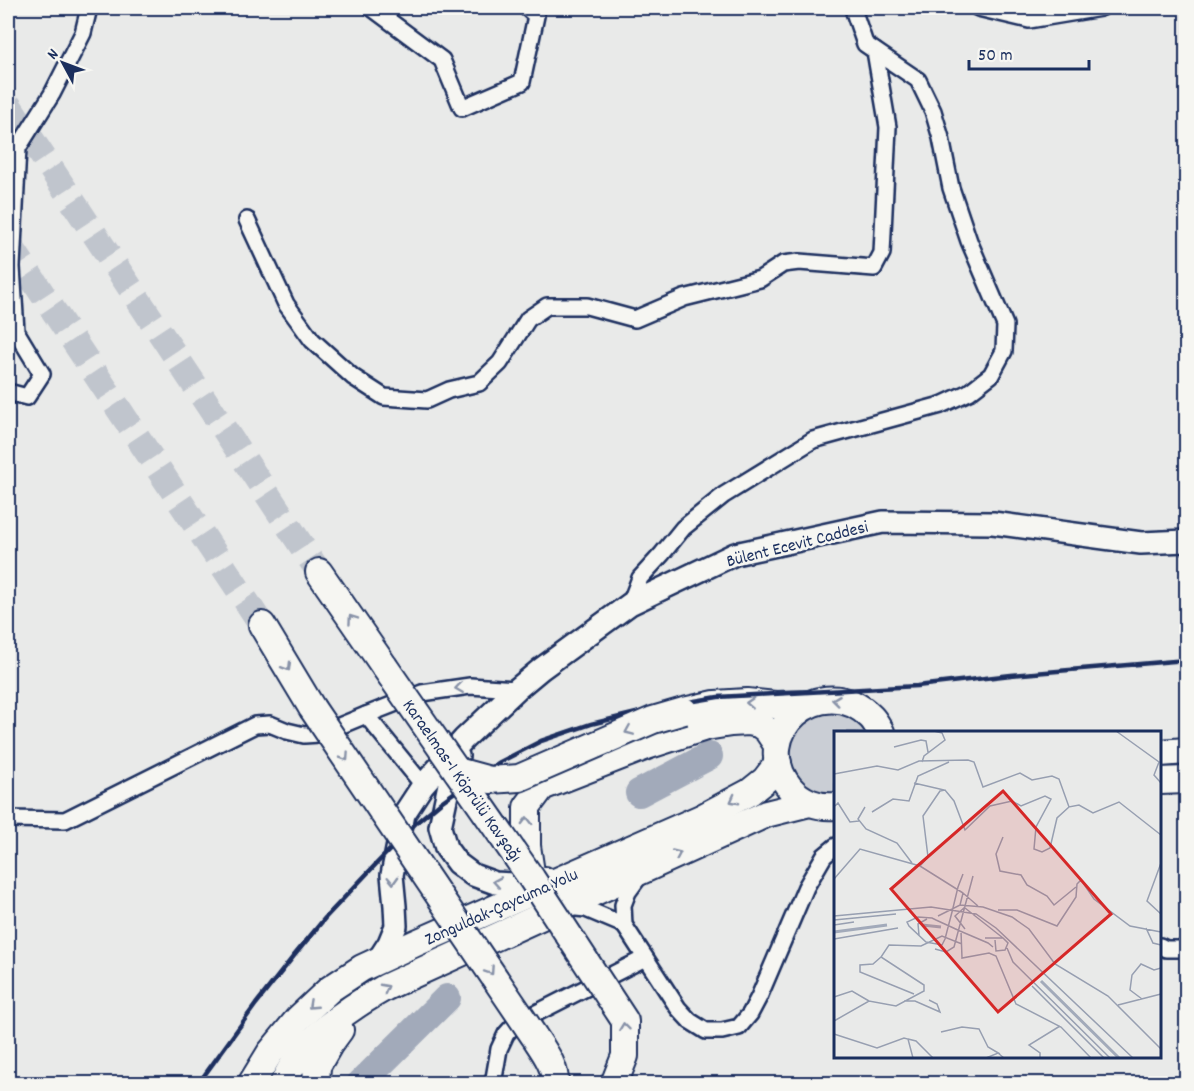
<svg xmlns="http://www.w3.org/2000/svg" width="1194" height="1091" viewBox="0 0 1194 1091" font-family="Dekko,sans-serif">
<style>
.green{fill:#caced5;stroke:#727e9a;stroke-width:1.5}
.lines{fill:none;stroke-linecap:round;stroke-linejoin:round}
.river{stroke:#a2aaba;stroke-width:28}
.trunk-tunnel{stroke:#c0c5cd;stroke-width:26;stroke-dasharray:26 13;stroke-linecap:butt}
.minor-casing{stroke:#1b2f5e;stroke-width:20}
.secondary-casing{stroke:#1b2f5e;stroke-width:26}
.trunk-casing{stroke:#1b2f5e;stroke-width:30}
.minor{stroke:#f6f6f2;stroke-width:15}
.secondary{stroke:#f6f6f2;stroke-width:21}
.trunk{stroke:#f6f6f2;stroke-width:26}
.rail{stroke:#1b2f5e;stroke-width:4.5}
.trunk-bridge-casing{stroke:#1b2f5e;stroke-width:30;stroke-linecap:butt}
.trunk-bridge{stroke:#f6f6f2;stroke-width:26}
.oneway{stroke:#8892a8}
.labels{text-anchor:middle;stroke-width:5;stroke-linejoin:round;paint-order:stroke}
.street-label{font-size:18px;fill:#1b2f5e;stroke:#f6f6f2}
.inset-river{fill:none;stroke:#a2aaba;stroke-width:3}
.inset-road{fill:none;stroke:#979fb1;stroke-width:1.5}
.view{fill:#d62828;fill-opacity:0.15;stroke:#d62828;stroke-width:3}
.inset-edge{fill:none;stroke:#1b2f5e;stroke-width:3}
</style>
<rect width="100%" height="100%" fill="#e9eae9"/>
<filter id="ink" filterUnits="userSpaceOnUse"><feTurbulence type="fractalNoise" baseFrequency=".0167" numOctaves="2"/><feDisplacementMap in="SourceGraphic" scale="12" xChannelSelector="R" yChannelSelector="G"/><feConvolveMatrix kernelMatrix="1 2 1 2 8 2 1 2 1" color-interpolation-filters="sRGB"/></filter>
<g filter="url(#ink)">
<polygon class="green" points="825,703 877,732 836,732 835,803 817,801 783,767 797,716"/>
<g class="lines">
<g class="river">
<polyline points="639,793 709,756"/>
<polyline points="360,1084 447,998"/>
</g>
<g class="trunk-tunnel">
<polyline points="8,104 319,572"/>
<polyline points="8,242 262,625"/>
</g>
<g class="minor-casing">
<g id="minor">
<polyline points="372,8 442,60 462,108 522,82 536,16 527,8"/>
<polyline points="978,8 1029,20 1101,8"/>
<polyline points="247,220 286,304 312,340 353,377 384,397 427,400 449,390 479,383 500,363 528,319 547,306 587,306 635,319 684,298 760,279 783,264 799,262 874,268 882,253 888,127 875,51"/>
<polyline points="8,392 27,397 42,374 16,331 12,267 18,148 52,94 83,33 89,8"/>
<polyline points="630,604 640,578 662,554 683,528 724,495 813,440 941,405 969,392 991,375 1004,351 1005,325 969,241 951,188 941,138 933,111 918,80 865,44 854,12 856,8"/>
<polyline points="423,785 366,715 422,693 470,686 517,689"/>
<polyline points="8,819 65,820 255,725 270,724 287,731 304,735 320,734 366,715"/>
<polyline points="641,874 628,892 623,905 624,925 678,1008 690,1021 706,1031 722,1031 739,1027 750,1014 759,997 806,887 824,856 836,846"/>
<polyline points="567,907 586,909 624,925"/>
<polyline points="1160,946 1166,949 1186,949"/>
<polyline points="493,1084 499,1049 506,1034 515,1024 645,958"/>
</g>
</g>
<g class="secondary-casing">
<g id="secondary">
<polyline points="458,756 451,775 440,827 446,848 457,863 473,875 495,883 512,884 545,878"/>
<polyline points="378,960 389,943 396,926 395,906 392,875 404,814 423,785 464,739 517,689 541,669 630,604 735,554 883,522 993,523 1141,543 1186,541"/>
</g>
</g>
<g class="trunk-casing">
<g id="trunk">
<polyline points="319,572 384,666"/>
<polyline points="262,625 312,708"/>
<polyline points="684,711 715,704 747,702 775,705 808,704"/>
<polyline points="1160,753 1186,751"/>
<polyline points="1160,781 1186,780"/>
<path d="M836,806C818,808 801,801 790,788C746,734 822,667 871,717C875,721 878,727 881,732"/>
<polyline points="532,879 527,846 527,807 542,787 647,746 706,727 731,723 748,722 759,724 767,730 777,745"/>
<polyline points="251,1084 270,1053 298,1019 330,989 362,968 416,943 701,818 750,792 765,780 778,763"/>
<path d="M283,1084C301,1040 347,1009 386,987L766,814L810,803"/>
<polyline points="316,1084 317,1066 329,1045 340,1030"/>
</g>
</g>
<use href="#minor" class="minor"/>
<use href="#secondary" class="secondary"/>
<use href="#trunk" class="trunk"/>
<polyline class="rail" points="198,1084 256,1004 293,957 325,918 378,862 417,822 441,802 462,787 500,762 541,741 591,724 665,706 718,697 917,686 1011,675 1186,660"/>
<g class="trunk-bridge-casing">
<g id="trunk-bridge">
<polyline points="384,666 532,879 625,1021 625,1056 614,1084"/>
<path d="M312,708L534,1036C543,1050 556,1066 555,1084"/>
<polyline points="457,771 490,780 519,778 653,720 684,711"/>
</g>
</g>
<use href="#trunk-bridge" class="trunk-bridge"/>
</g>
<defs><path id="oneway-chevron" d="M-2-3.5L2.5 0L-2 3.5" fill="none" stroke-width="1.6" stroke-linecap="round" stroke-linejoin="round" transform="scale(1.5)"/></defs>
<g class="oneway">
<use href="#oneway-chevron" transform="translate(352 619) rotate(-125)"/>
<use href="#oneway-chevron" transform="translate(287 667) rotate(59)"/>
<use href="#oneway-chevron" transform="translate(459 688) rotate(172)"/>
<use href="#oneway-chevron" transform="translate(836 700) rotate(-173)"/>
<use href="#oneway-chevron" transform="translate(750 703) rotate(-177)"/>
<use href="#oneway-chevron" transform="translate(629 731) rotate(157)"/>
<use href="#oneway-chevron" transform="translate(345 757) rotate(56)"/>
<use href="#oneway-chevron" transform="translate(734 800) rotate(152)"/>
<use href="#oneway-chevron" transform="translate(527 821) rotate(-91)"/>
<use href="#oneway-chevron" transform="translate(677 854) rotate(-24)"/>
<use href="#oneway-chevron" transform="translate(393 880) rotate(88)"/>
<use href="#oneway-chevron" transform="translate(497 882) rotate(-170)"/>
<use href="#oneway-chevron" transform="translate(490 971) rotate(56)"/>
<use href="#oneway-chevron" transform="translate(385 988) rotate(-28)"/>
<use href="#oneway-chevron" transform="translate(312 1005) rotate(137)"/>
<use href="#oneway-chevron" transform="translate(624 1027) rotate(-97)"/>
</g>
</g>
<g class="labels">
<g class="street-label">
<text transform="translate(797 543) rotate(-14)" y="6">Bülent Ecevit Caddesi</text>
<text transform="translate(463 780) rotate(55)" y="6">Karaelmas-1 Köprülü Kavşağı</text>
<text transform="translate(501 906) rotate(-24)" y="6">Zonguldak-Çaycuma Yolu</text>
</g>
</g>
<g transform="translate(834 731)">
<rect width="327" height="327" fill="#e9eae9"/>
<path class="inset-river" d="M88,194L107,196M0,201L53,194M207,250L285,327"/>
<path class="inset-road" d="M282,0L325,31L320,44L327,52M60,16L87,9L92,10L94,21M88,31L90,25L111,9L108,2L100,0M0,43L43,35L64,39L85,30L134,29L140,31L149,56L186,42L198,49L218,45L225,48L235,76L245,74L259,82L285,71L327,104M80,52L110,59M1,75L4,72L16,91L25,90M31,76L24,88L32,98L63,112L78,132M38,81L59,68L75,70L84,45L115,31M169,106L162,123L166,140L187,144L193,154L213,165L220,174L242,156M327,132L313,170L327,183M86,135L94,126L89,85L106,60L111,59L120,70L131,99L156,75L178,70L187,75L211,65L217,68L202,96L200,118L208,121L216,117L223,87L235,76M129,143L124,156L118,181L111,208L108,214L92,211L75,195L73,191L84,186L98,187L102,189L126,200L154,212L159,216M0,148L26,118L86,135L129,162M126,174L129,162L144,175M131,177L169,207M164,179H183L223,195L242,166L243,153L247,149L260,168L296,195L327,201M0,185L97,176L142,183L162,197L299,327M104,185L126,174L149,176L178,186L195,198L221,233L274,265L327,318M0,189L62,183M0,194L20,191M312,197L319,212L327,214M131,198L121,185L131,176M127,200L128,227L155,222L162,225L182,273L227,296L257,327M85,204L84,193L93,188M151,207H169L174,212L171,219L162,220L161,209M0,208L64,197M173,217L179,231L276,327M101,218L112,221L120,216L139,145M47,226L39,233L26,234V241L80,263M198,255L270,327M0,266L18,260L35,270M308,268L296,259L298,244L307,233L320,239L327,237M70,270H81L106,281L103,273L95,269M284,274L327,263M0,290L35,270L62,275L90,260V254L47,226L55,214L87,215L108,205L128,213M107,301L128,296L145,298L154,316L166,323M0,303L43,317L70,307L74,308L79,327M74,308L82,310L99,327M152,327L164,322L170,327M206,327V322L195,314L226,295"/>
<path class="view" d="M169,60L277,183L164,281L57,158Z"/>
<rect width="327" height="327" class="inset-edge"/>
</g>
<rect width="1194" height="1091" fill="none" stroke="#f6f6f2" stroke-width="30"/>
<rect x="15" y="15" width="1164" height="1061" fill="none" stroke="#1b2f5e" stroke-width="2" filter="url(#ink)"/>
<g transform="translate(63 63) rotate(311)" stroke="#f6f6f2" stroke-width="4.5" paint-order="stroke">
<path d="M0-4.5L10 22L0 15L-10 22Z" fill="#1b2f5e"/>
<text y="-9" font-size="16" font-weight="bold" text-anchor="middle" fill="#1b2f5e">N</text>
</g>
<path d="M969 60v9h120v-9" fill="none" stroke="#1b2f5e" stroke-width="3"/>
<text x="978" y="60" font-size="18" fill="#1b2f5e" stroke="#f6f6f2" stroke-width="4.5" paint-order="stroke">50 m</text>
</svg>
